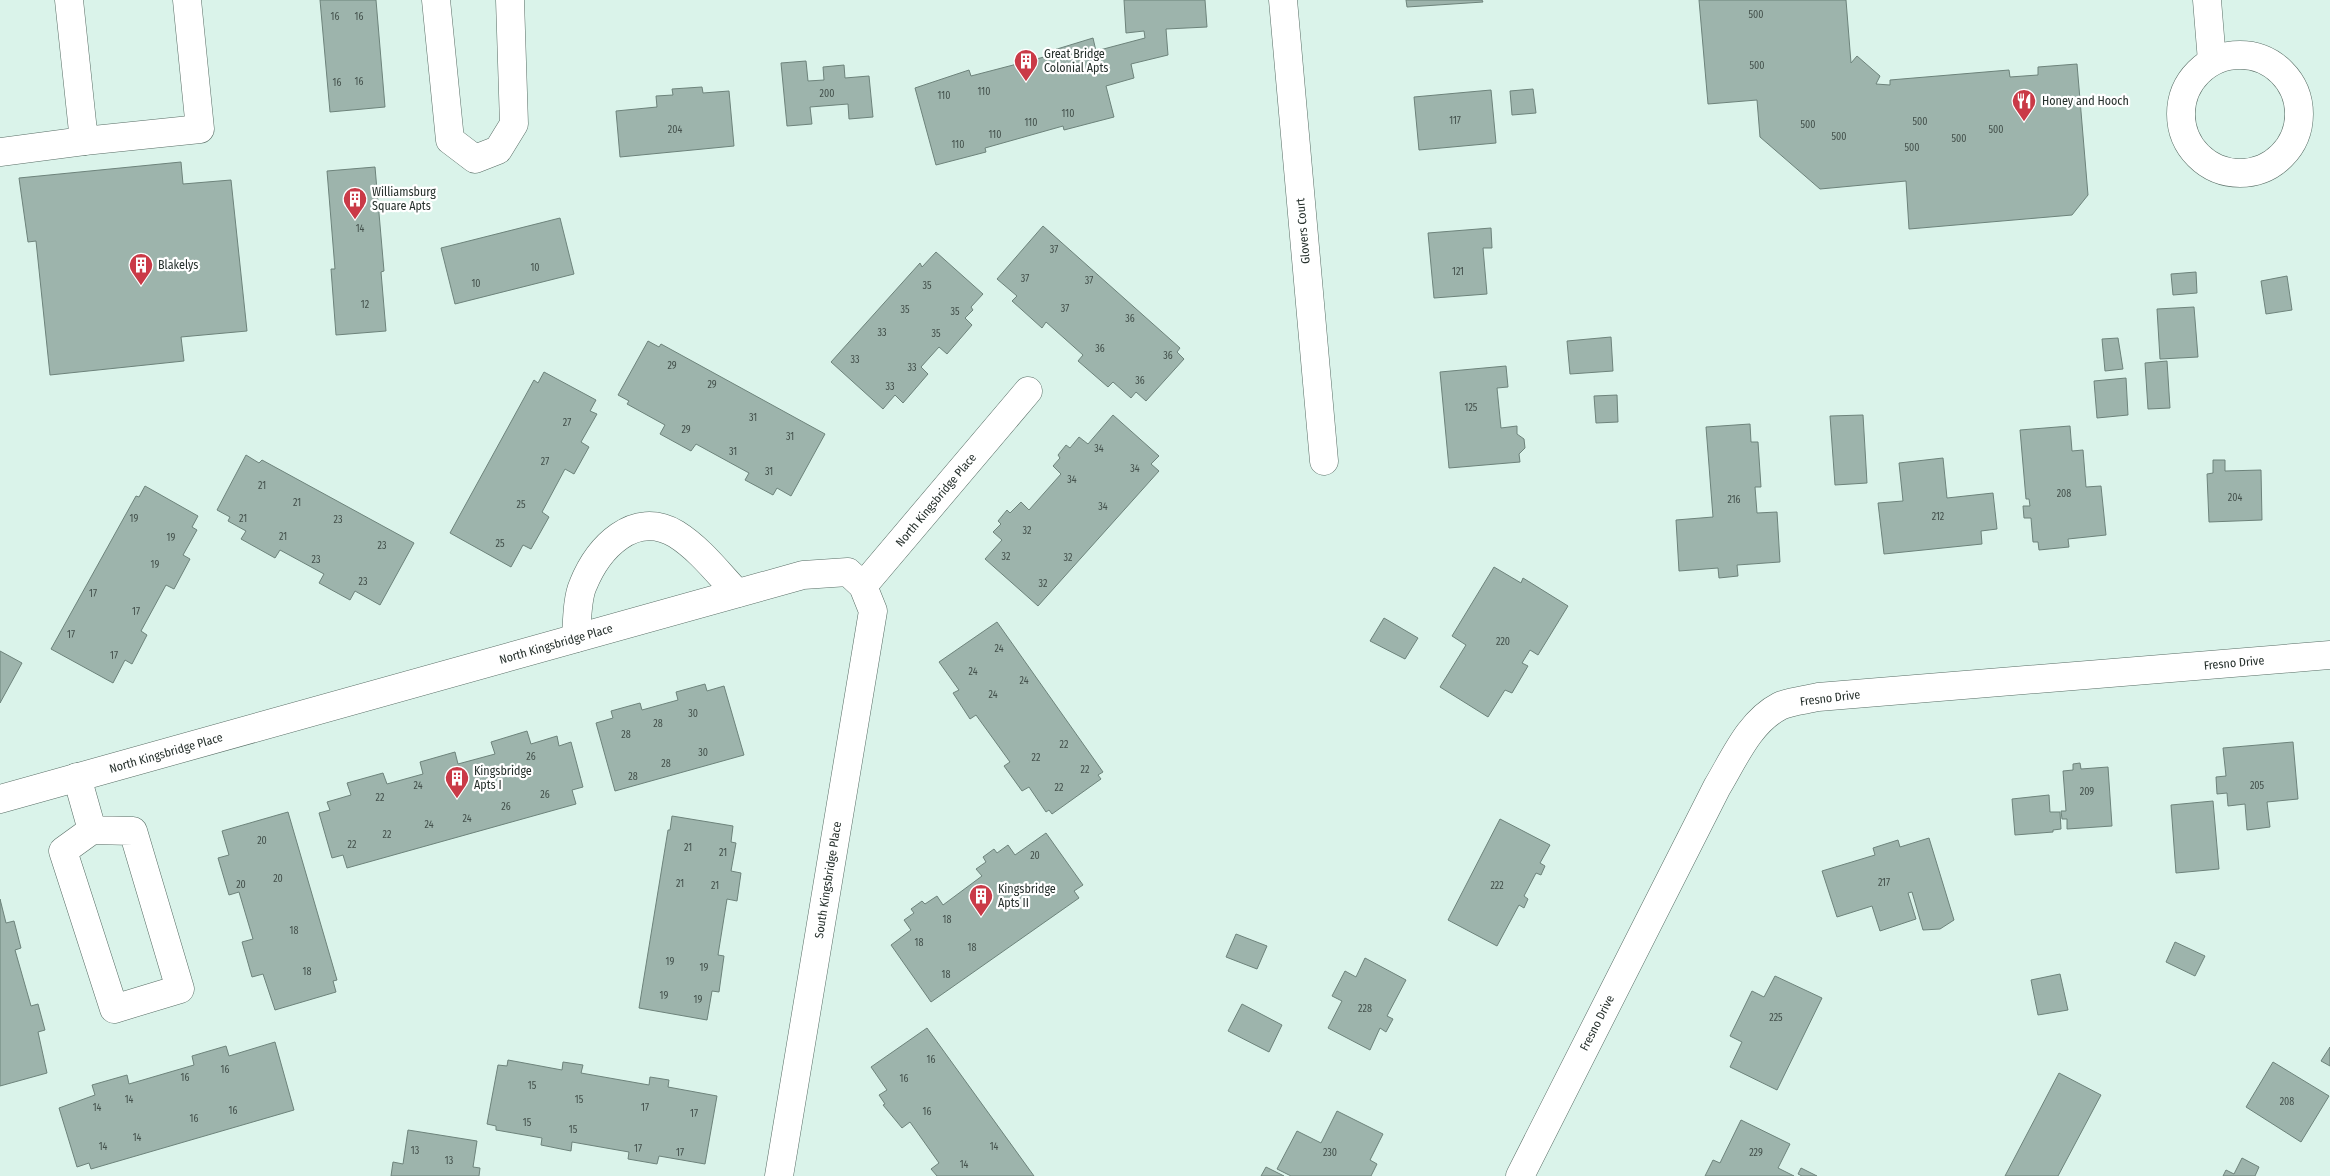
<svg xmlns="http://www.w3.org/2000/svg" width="2330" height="1176" viewBox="0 0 2330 1176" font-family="'Fira Sans Condensed',sans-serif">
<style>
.building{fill:#9db4ac;stroke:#6d837b}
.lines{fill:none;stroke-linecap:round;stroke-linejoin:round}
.minor-casing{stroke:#586d65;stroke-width:29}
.minor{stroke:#fff;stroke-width:28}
.labels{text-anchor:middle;stroke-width:4.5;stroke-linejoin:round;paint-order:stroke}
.number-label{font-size:10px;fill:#44514c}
.poi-label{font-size:12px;fill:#26302c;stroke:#fff;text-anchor:start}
.street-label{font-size:12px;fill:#26302c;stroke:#fff}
</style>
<rect width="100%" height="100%" fill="#daf3ea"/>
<g class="building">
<polygon points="320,0 376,0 385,107 330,112"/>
<polygon points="1124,0 1205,0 1207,27 1166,29 1168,55 1131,64 1134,78 1106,86 1114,117 1064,130 1063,126 985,148 986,152 936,165 915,88 969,70 971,76 1044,57 1044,53 1093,38 1096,51 1145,38 1144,31 1126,33"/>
<polygon points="1406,0 1482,0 1483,2 1407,7"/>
<polygon points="1699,0 1846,0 1851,63 1857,56 1880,76 1876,84 1890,85 1890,80 2009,70 2010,77 2038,75 2038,67 2077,64 2088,195 2072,215 1909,229 1906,181 1820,189 1760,137 1757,100 1708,104"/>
<polygon points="806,61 808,81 824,80 823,67 844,65 845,78 869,76 873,117 849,119 848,104 810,107 812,124 787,126 781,63"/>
<polygon points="702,87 703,93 729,91 734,146 620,157 616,111 657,107 656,96 673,95 672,89"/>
<polygon points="1533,89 1536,113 1512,115 1510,91"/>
<polygon points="1491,90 1496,143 1419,150 1414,97"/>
<polygon points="181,162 183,184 231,180 247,331 181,337 184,361 50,375 36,241 28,242 19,178"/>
<polygon points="375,167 384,271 381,272 386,331 336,335 331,269 335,269 327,171"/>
<polygon points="560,218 574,274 455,304 441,248"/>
<polygon points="1043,226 1180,348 1177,352 1184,359 1146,401 1136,392 1131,398 1113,382 1108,387 1078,361 1083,355 1046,322 1042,328 1012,301 1017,296 997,279"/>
<polygon points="1491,228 1492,248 1483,248 1487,294 1434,298 1428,233"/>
<polygon points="936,252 983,294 971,307 973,310 965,318 972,325 947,354 939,347 921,367 928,374 903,403 895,395 883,409 831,362 920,263 922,267"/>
<polygon points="2196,272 2197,293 2173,295 2171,274"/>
<polygon points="2287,276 2292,310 2266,314 2261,281"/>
<polygon points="2194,307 2198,357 2160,359 2157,309"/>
<polygon points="1611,337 1613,371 1570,374 1567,341"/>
<polygon points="2118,338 2123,369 2105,371 2102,339"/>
<polygon points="648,341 659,347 661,344 825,434 791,496 777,488 773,495 745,480 749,473 696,444 691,451 660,434 665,425 627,404 629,401 618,395"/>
<polygon points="2167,361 2170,408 2148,409 2145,363"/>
<polygon points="1506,366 1508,387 1497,388 1501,428 1517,426 1517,434 1524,439 1525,448 1519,454 1520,462 1449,468 1440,372"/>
<polygon points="544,372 596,400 590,411 597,414 581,442 589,447 574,474 565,469 542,512 549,517 531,549 523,545 511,567 450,533 534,380 538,383"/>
<polygon points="2126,378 2128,415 2097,418 2094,381"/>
<polygon points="1617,395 1618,422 1596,423 1594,396"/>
<polygon points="1113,415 1159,456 1151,464 1159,471 1038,606 985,559 1002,540 993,532 1001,524 998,521 1007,510 1010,513 1021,502 1029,510 1061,474 1053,466 1060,458 1058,455 1066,445 1070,448 1079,437 1088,444"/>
<polygon points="1863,415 1867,483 1835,485 1830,416"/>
<polygon points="1750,424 1751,442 1758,442 1761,487 1755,487 1757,513 1777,512 1780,562 1737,565 1738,576 1719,578 1718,568 1679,571 1676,520 1713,517 1706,427"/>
<polygon points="2070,426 2072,451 2083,450 2086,487 2101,486 2106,535 2068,539 2069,547 2039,550 2038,542 2033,542 2031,518 2024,518 2023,506 2030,506 2029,499 2026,499 2020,430"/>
<polygon points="246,455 259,463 262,460 414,543 380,605 355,591 350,600 319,583 324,574 280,550 275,558 241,539 246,531 228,521 230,517 217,510"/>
<polygon points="1943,458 1947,498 1993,493 1997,529 1981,531 1982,544 1884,554 1878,503 1903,501 1899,463"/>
<polygon points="2213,460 2225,460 2225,471 2261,470 2262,520 2209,522 2207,474 2213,473"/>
<polygon points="145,486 198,516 192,527 197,530 183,555 190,559 174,589 166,585 141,631 147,635 132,664 125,660 113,683 51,649 136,496 139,497"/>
<polygon points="1494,567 1521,583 1523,578 1568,606 1538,655 1530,650 1522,663 1528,666 1512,693 1505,690 1488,717 1440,687 1466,645 1452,636"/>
<polygon points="1384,618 1418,638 1405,659 1370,641"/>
<polygon points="997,622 1103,772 1098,775 1101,779 1052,814 1049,810 1046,812 1029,787 1022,791 1004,766 1010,762 976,715 970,719 953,693 959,690 939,662"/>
<polygon points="0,651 22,663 0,703"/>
<polygon points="705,684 707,691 724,686 744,755 615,791 596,723 613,718 611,711 640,703 642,710 678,700 676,692"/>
<polygon points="527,731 531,744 557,736 559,746 571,742 583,787 572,790 576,804 347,868 343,855 332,858 319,813 330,810 327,802 351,795 347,783 383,773 387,784 423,774 420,762 455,752 458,764 495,754 491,742"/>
<polygon points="2293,742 2298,799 2267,802 2270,827 2247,830 2245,804 2228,806 2227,793 2217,794 2216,777 2226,776 2223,748"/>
<polygon points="2080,763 2081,769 2108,767 2112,826 2067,829 2067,819 2062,819 2061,811 2066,811 2063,771 2073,770 2073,764"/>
<polygon points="2049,795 2050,812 2060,812 2061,829 2053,830 2053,832 2015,835 2012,799"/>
<polygon points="2213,801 2219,869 2176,873 2171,805"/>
<polygon points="288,812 337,980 333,981 336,992 275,1010 263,974 252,977 242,942 253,939 239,892 229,895 218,858 229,855 222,831"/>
<polygon points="672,816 733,826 731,842 736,843 731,871 741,873 737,901 727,899 718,955 724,956 719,992 712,991 707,1020 639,1008 668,830 670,830"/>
<polygon points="1500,819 1550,845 1540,863 1545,866 1541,875 1536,873 1524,896 1528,899 1524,908 1519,905 1497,946 1448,920"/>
<polygon points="1046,833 1083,885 1074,891 1079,898 931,1002 891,945 911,930 904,920 914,913 911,909 922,901 925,904 937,896 943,905 982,876 976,869 986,862 983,857 994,849 997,853 1008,845 1015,855"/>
<polygon points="1929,838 1954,920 1940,929 1923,930 1912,892 1908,893 1916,919 1880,931 1872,906 1837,917 1822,871 1875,855 1873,848 1898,840 1900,847"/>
<polygon points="0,899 6,923 14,921 21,948 15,950 31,1006 38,1004 45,1030 38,1032 47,1073 0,1086"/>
<polygon points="1236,934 1267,946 1257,969 1226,957"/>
<polygon points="2175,942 2205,956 2195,976 2166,962"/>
<polygon points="1365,958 1406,980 1387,1016 1393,1019 1386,1032 1380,1028 1370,1050 1328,1028 1342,1001 1332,996 1345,971 1356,977"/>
<polygon points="2060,974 2068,1010 2038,1015 2031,980"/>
<polygon points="1775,976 1822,998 1777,1090 1730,1067 1742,1042 1730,1036 1752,991 1764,997"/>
<polygon points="1242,1004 1282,1025 1269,1052 1228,1031"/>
<polygon points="927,1028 1034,1176 937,1176 931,1169 939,1163 910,1122 902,1128 883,1105 885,1104 879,1095 887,1090 871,1067"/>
<polygon points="275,1042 294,1110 91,1169 89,1163 77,1167 59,1108 95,1095 92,1085 127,1075 129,1084 194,1065 192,1056 226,1046 229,1056"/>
<polygon points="2330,1047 2330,1066 2321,1061"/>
<polygon points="508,1060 562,1070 563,1062 583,1065 581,1073 649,1085 650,1077 669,1080 668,1087 717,1096 705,1164 659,1156 657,1164 628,1159 629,1152 572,1142 571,1151 541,1145 542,1138 496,1130 496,1126 487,1124 498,1065 507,1066"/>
<polygon points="2273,1062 2329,1096 2301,1142 2246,1107"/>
<polygon points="2059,1073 2101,1095 2058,1176 2005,1176"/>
<polygon points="1337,1111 1383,1134 1370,1160 1377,1164 1371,1176 1291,1176 1277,1169 1297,1131 1321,1143"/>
<polygon points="1741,1120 1790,1144 1778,1168 1794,1176 1705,1176 1713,1160 1720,1163"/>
<polygon points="408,1130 477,1141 473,1167 480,1168 479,1176 391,1176 393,1162 403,1164"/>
<polygon points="2242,1158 2259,1167 2255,1176 2223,1176 2226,1170 2234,1174"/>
<polygon points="1266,1167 1284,1176 1261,1176"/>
<polygon points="1801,1168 1817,1176 1802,1176 1798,1174"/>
</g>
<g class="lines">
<g class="minor-casing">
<g id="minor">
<polyline points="69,0 84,141 200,129 187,0"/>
<polyline points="436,0 450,140 475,159 498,150 514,124 510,0"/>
<polyline points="1283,0 1324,461"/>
<polyline points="2207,0 2212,61"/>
<circle cx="2240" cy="114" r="59"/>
<polyline points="0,152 84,141"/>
<polyline points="863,586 1028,391"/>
<path d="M576,638C577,623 577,598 583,585C598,548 634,509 676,534C700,549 718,573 737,593"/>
<polyline points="77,777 92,830 63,851 114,1009 180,989 133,831 92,830"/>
<polyline points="0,799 803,575 848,572 863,586 873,611 779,1176"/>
<path d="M1520,1176L1717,787C1734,759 1749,722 1780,706C1791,701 1806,700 1818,697L2330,655"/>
</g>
</g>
<use href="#minor" class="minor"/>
</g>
<defs>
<g id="building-pin" transform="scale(1.25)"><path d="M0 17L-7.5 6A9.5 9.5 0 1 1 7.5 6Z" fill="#ca3a47" stroke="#fff"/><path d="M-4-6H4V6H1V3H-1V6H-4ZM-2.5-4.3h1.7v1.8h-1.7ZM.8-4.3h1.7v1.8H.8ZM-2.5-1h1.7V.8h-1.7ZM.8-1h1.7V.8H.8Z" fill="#fff"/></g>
<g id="restaurant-pin" transform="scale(1.25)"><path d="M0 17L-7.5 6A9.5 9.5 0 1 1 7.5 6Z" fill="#ca3a47" stroke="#fff"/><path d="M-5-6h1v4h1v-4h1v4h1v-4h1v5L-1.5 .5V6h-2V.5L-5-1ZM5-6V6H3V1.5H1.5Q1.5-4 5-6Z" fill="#fff"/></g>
</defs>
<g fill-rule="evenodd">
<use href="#building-pin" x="1026" y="61"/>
<use href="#restaurant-pin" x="2024" y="101"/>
<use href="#building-pin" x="355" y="199"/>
<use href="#building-pin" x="141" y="265"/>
<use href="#building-pin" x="457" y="778"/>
<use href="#building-pin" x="981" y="896"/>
</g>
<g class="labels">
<g class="number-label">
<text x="1756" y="18">500</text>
<text x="335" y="20">16</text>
<text x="359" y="20">16</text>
<text x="1757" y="69">500</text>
<text x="359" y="85">16</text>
<text x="337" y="86">16</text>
<text x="984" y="95">110</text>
<text x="827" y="97">200</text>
<text x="944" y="99">110</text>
<text x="1068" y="117">110</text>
<text x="1455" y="124">117</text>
<text x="1920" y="125">500</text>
<text x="1031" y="126">110</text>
<text x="1808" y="128">500</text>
<text x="675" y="133">204</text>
<text x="1996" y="133">500</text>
<text x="995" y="138">110</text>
<text x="1839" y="140">500</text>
<text x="1959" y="142">500</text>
<text x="958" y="148">110</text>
<text x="1912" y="151">500</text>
<text x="360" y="232">14</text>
<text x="1054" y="253">37</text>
<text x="535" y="271">10</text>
<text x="1458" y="275">121</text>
<text x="1025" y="282">37</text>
<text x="1089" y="284">37</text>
<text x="476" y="287">10</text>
<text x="927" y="289">35</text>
<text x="365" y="308">12</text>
<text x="1065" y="312">37</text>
<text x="905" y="313">35</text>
<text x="955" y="315">35</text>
<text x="1130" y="322">36</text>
<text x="882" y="336">33</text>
<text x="936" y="337">35</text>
<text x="1100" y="352">36</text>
<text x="1168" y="359">36</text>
<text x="855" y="363">33</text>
<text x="672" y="369">29</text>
<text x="912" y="371">33</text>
<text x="1140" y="384">36</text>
<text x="712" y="388">29</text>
<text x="890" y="390">33</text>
<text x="1471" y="411">125</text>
<text x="753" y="421">31</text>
<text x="567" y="426">27</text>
<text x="686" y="433">29</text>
<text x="790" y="440">31</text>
<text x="1099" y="452">34</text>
<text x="733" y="455">31</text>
<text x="545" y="465">27</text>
<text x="1135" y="472">34</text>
<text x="769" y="475">31</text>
<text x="1072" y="483">34</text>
<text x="262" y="489">21</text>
<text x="2064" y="497">208</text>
<text x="2235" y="501">204</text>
<text x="1734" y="503">216</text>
<text x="297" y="506">21</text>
<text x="521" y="508">25</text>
<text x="1103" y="510">34</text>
<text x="1938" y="520">212</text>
<text x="134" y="522">19</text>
<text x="243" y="522">21</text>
<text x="338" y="523">23</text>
<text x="1027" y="534">32</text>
<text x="283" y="540">21</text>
<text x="171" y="541">19</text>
<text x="500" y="547">25</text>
<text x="382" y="549">23</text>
<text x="1006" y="560">32</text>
<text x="1068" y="561">32</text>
<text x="316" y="563">23</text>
<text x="155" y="568">19</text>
<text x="363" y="585">23</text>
<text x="1043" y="587">32</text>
<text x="93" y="597">17</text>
<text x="136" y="615">17</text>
<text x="71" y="638">17</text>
<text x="1503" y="645">220</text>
<text x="999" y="652">24</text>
<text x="114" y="659">17</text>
<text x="973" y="675">24</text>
<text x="1024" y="684">24</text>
<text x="993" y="698">24</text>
<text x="693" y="717">30</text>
<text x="658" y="727">28</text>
<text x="626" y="738">28</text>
<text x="1064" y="748">22</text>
<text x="703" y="756">30</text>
<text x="531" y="760">26</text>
<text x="1036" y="761">22</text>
<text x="666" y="767">28</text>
<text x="1085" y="773">22</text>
<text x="633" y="780">28</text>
<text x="418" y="789">24</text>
<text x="2257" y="789">205</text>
<text x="1059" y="791">22</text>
<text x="2087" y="795">209</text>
<text x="545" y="798">26</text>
<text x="380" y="801">22</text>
<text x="506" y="810">26</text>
<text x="467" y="822">24</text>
<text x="429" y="828">24</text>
<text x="387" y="838">22</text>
<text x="262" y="844">20</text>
<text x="352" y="848">22</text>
<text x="688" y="851">21</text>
<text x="723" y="856">21</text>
<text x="1035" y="859">20</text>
<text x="278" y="882">20</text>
<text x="1884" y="886">217</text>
<text x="680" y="887">21</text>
<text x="241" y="888">20</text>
<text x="715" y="889">21</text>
<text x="1497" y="889">222</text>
<text x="947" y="923">18</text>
<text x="294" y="934">18</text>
<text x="919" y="946">18</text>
<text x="972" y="951">18</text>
<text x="670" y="965">19</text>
<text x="704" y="971">19</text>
<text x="307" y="975">18</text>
<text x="946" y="978">18</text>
<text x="664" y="999">19</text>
<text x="698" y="1003">19</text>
<text x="1365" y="1012">228</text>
<text x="1776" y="1021">225</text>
<text x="931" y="1063">16</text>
<text x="225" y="1073">16</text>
<text x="185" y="1081">16</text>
<text x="904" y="1082">16</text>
<text x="532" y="1089">15</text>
<text x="129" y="1103">14</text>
<text x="579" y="1103">15</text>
<text x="2287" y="1105">208</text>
<text x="97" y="1111">14</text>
<text x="645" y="1111">17</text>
<text x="233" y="1114">16</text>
<text x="927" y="1115">16</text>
<text x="694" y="1117">17</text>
<text x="194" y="1122">16</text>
<text x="527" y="1126">15</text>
<text x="573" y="1133">15</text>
<text x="137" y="1141">14</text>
<text x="103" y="1150">14</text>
<text x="994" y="1150">14</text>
<text x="638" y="1152">17</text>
<text x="415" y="1154">13</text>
<text x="680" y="1156">17</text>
<text x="1330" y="1156">230</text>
<text x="1756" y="1156">229</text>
<text x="449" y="1164">13</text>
<text x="964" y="1168">14</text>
</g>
<g class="poi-label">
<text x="1044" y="58">Great Bridge<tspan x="1044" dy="14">Colonial Apts</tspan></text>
<text x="2042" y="105">Honey and Hooch</text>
<text x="372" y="196">Williamsburg<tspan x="372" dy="14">Square Apts</tspan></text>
<text x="158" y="269">Blakelys</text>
<text x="474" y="775">Kingsbridge<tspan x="474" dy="14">Apts I</tspan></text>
<text x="998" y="893">Kingsbridge<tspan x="998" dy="14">Apts II</tspan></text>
</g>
<g class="street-label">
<text transform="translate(1303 231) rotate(-95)" y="4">Glovers Court</text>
<text transform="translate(936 500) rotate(-50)" y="4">North Kingsbridge Place</text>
<text transform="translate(556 644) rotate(-16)" y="4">North Kingsbridge Place</text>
<text transform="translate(2234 663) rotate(-5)" y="4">Fresno Drive</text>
<text transform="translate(1830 698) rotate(-7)" y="4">Fresno Drive</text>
<text transform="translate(166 753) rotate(-16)" y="4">North Kingsbridge Place</text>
<text transform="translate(828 880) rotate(-81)" y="4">South Kingsbridge Place</text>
<text transform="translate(1597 1023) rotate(-63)" y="4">Fresno Drive</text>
</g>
</g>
</svg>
